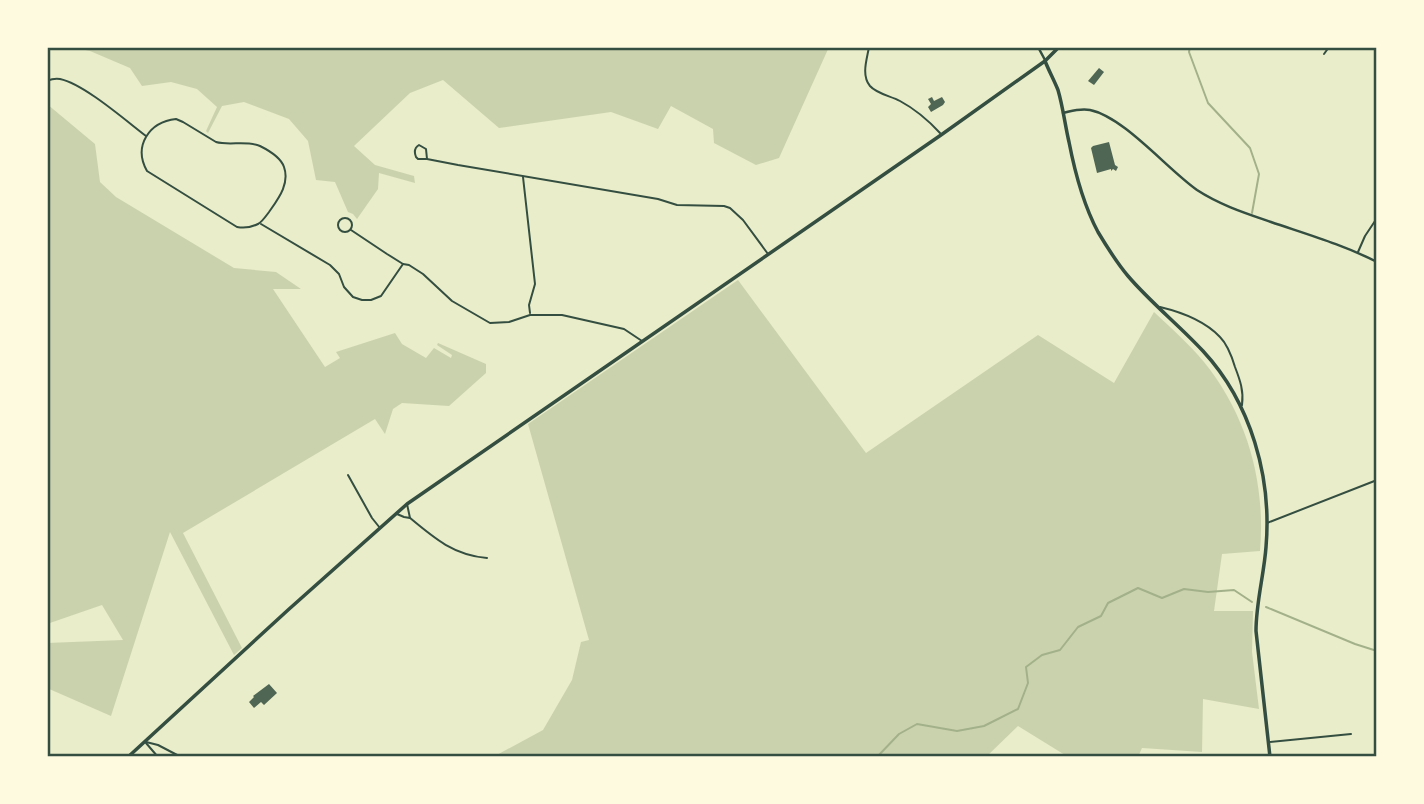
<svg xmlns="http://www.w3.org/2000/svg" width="1424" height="804" viewBox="0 0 1424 804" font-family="Lora,serif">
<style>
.green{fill:#cad2ad}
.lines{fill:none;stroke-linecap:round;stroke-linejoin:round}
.stream{stroke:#a3b18a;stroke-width:2}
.building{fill:#4f6655}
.minor{stroke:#344e41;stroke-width:2}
.secondary{stroke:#344e41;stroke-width:2.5}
.primary{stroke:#344e41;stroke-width:3.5}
.trunk{stroke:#344e41;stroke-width:3.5}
.neatline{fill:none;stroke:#344e41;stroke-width:2.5}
</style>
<rect width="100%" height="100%" fill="#e9edc9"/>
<g class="green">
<polygon points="71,47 829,47 779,158 756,165 714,143 713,129 671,106 658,129 611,112 499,128 443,80 410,93 354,146 375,165 414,176 415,183 379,173 378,189 357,219 353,214 348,212 335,182 316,180 308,141 289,119 244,102 222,106 208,133 206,131 217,107 197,89 171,82 142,86 130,68 90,51"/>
<polygon points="47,104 95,144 100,182 116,197 234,268 276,272 301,289 273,289 325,367 340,358 336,352 395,333 402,344 426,358 434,348 451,358 452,355 437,345 438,343 486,364 486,373 449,406 402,403 393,409 385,434 375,419 183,533 242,648 234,655 170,532 111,716 47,688 47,643 123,640 102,605 47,624"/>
<path d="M738,280L866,453L1038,335L1114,383L1154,312C1171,328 1189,344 1204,362C1247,415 1266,483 1260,551L1222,554L1214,611H1253L1252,652L1259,709L1203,699L1202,752L1142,748L1138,757L1065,755L1018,726L986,757H493L543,730L572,680L581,642L589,640L528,424Z"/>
</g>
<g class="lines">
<g class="stream">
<polyline points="1190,47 1189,52 1208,103 1250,148 1259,174 1252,213"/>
<polyline points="1266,607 1355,644 1377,651"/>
<polyline points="877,757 899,734 917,724 957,731 984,726 1018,709 1028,683 1026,667 1042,655 1060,650 1078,627 1101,616 1108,603 1138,588 1162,598 1184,589 1208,592 1234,590 1252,602"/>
</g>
</g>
<g class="building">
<polygon points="1099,68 1104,72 1094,85 1088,81"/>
<polygon points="932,97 934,101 942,97 945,102 943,105 931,112 928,107 931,104 928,99"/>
<polygon points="1109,142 1115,165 1118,167 1116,171 1113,169 1111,171 1111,169 1097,173 1091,148 1093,146"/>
<polygon points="269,684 277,693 264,705 261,702 254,708 249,702 254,697 253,696"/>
</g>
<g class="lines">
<g class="minor">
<path d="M869,47C867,59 861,75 870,86C877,94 891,96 900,101C915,109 928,120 940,133"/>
<polyline points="1324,54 1329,47"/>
<path d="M49,80C54,79 55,78 60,79C84,84 125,120 146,136"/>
<path d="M176,119L183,122L216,142C230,146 246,140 260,146C268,150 281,158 284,167C290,184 278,199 269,212C266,216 262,222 258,224C252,227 243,228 237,227L147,171C133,146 149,122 176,119Z"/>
<path d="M427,159H418L416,157C414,152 414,148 419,145L426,149L427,159L458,165L658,199L677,205L724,206L730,208L743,220L768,254"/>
<polyline points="523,177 535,284 529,305 530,313"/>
<circle cx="345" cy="225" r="7"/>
<polyline points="261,224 330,265 339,274 344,287 353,297 362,300 371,300 381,296 403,264"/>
<polyline points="351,230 387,254 403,264 409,265 423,274 452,301 490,323 509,322 530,315 562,315 624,329 642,341"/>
<polyline points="1358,252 1365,236 1377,218"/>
<path d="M1160,307C1181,312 1205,321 1220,337C1228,345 1232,357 1235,367C1240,380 1244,391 1242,405"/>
<polyline points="348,475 372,518 380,528"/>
<polyline points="397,514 404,517 410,518 407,504"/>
<path d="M410,518C435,539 454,555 487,558"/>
<polyline points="1267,523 1377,480"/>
<polyline points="146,742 158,745 181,757"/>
<polyline points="1269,742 1351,734"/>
<polyline points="146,743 158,757"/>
<polyline points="141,757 151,757"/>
</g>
<g class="secondary">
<polyline points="1038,47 1045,60"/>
<path d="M1063,113C1072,111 1080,108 1090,110C1124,117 1167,169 1197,190C1220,205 1245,213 1271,222C1306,234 1344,245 1377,262"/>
</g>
<polyline class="primary" points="128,757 288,610 407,504 941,135 1045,61"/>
<path class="trunk" d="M1059,47L1045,61C1049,71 1054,80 1058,90C1063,107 1065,125 1069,142C1075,173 1083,204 1098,232C1107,247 1117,263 1128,276C1151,303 1179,325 1203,351C1251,403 1272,477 1266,547C1264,575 1256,602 1256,631L1270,757"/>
</g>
<rect width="1424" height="804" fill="none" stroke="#fefae0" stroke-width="98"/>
<rect x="49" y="49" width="1326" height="706" class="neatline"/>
</svg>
